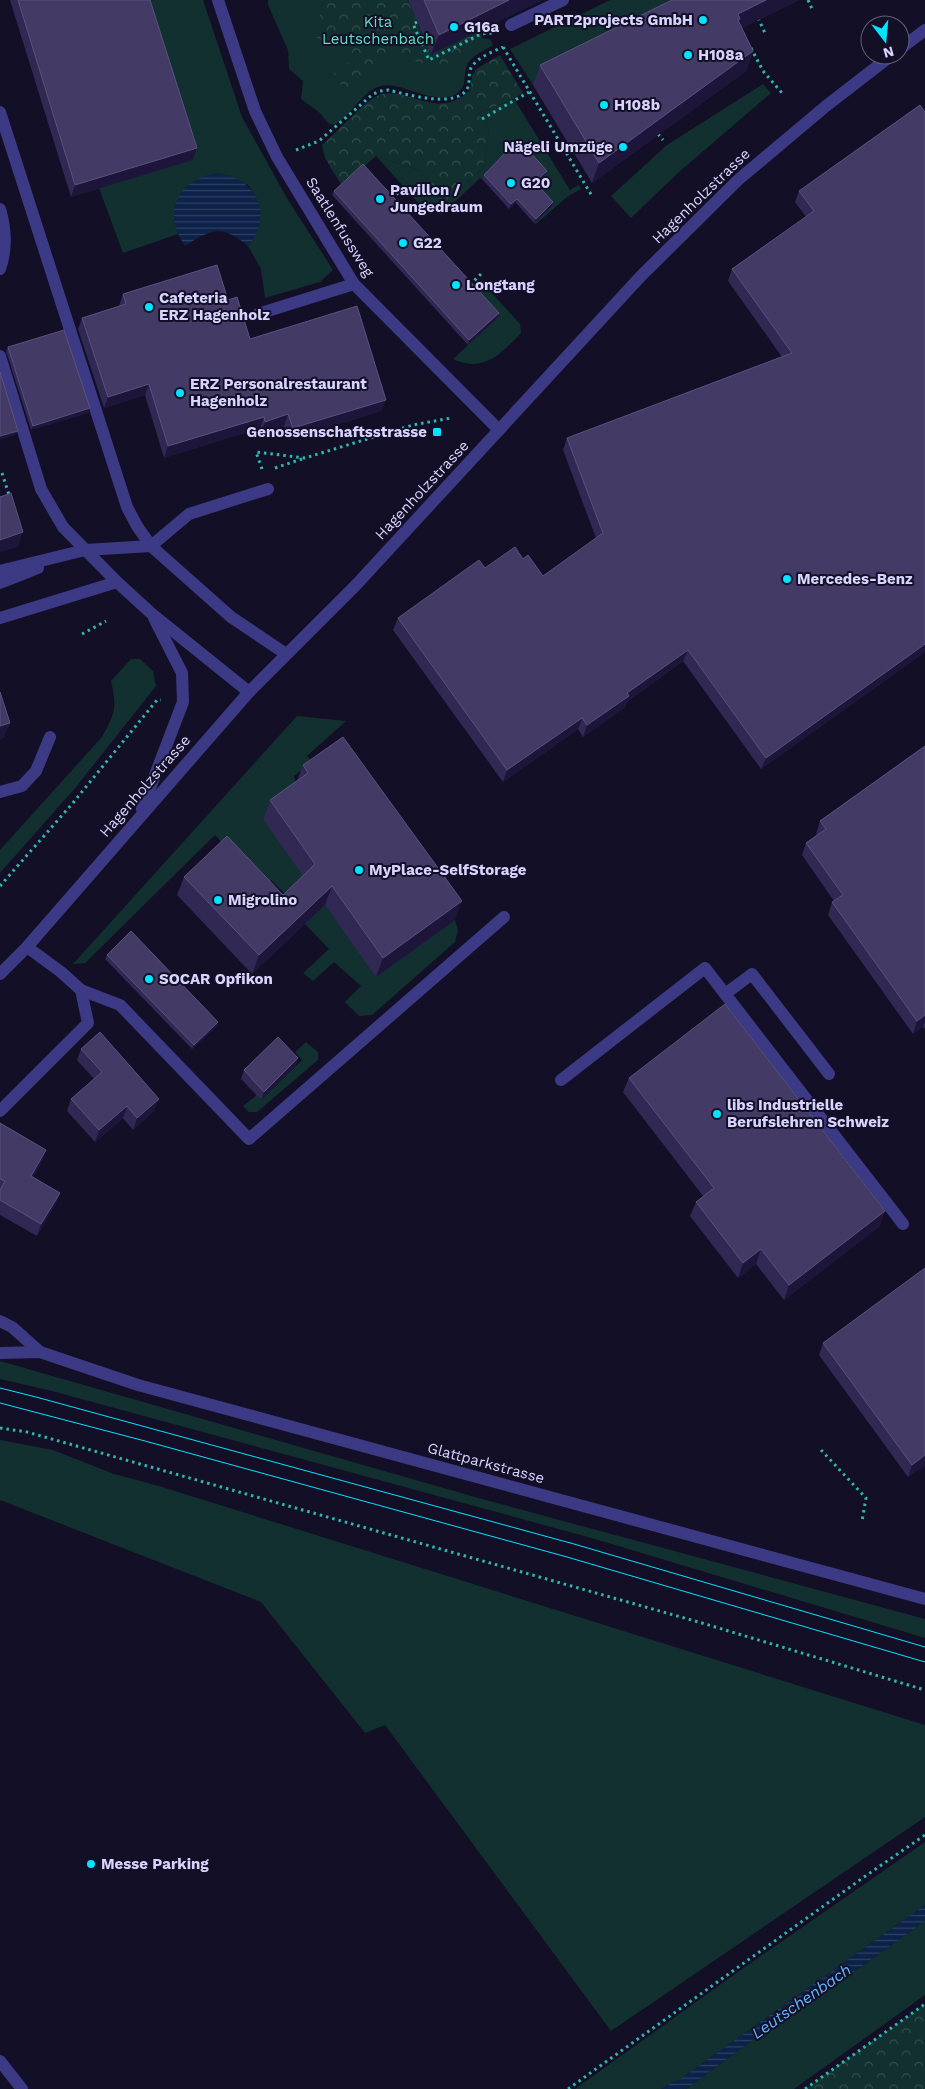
<svg xmlns="http://www.w3.org/2000/svg" width="925" height="2089" viewBox="0 0 925 2089" font-family="'Work Sans',sans-serif">
<style>
.grass{fill:#12302f}
.forest{fill:url(#forest-crowns)}
.water{fill:url(#water-rules)}
.lines{fill:none;stroke-linecap:round;stroke-linejoin:round}
.path{stroke:#2fb8b0;stroke-width:3;stroke-dasharray:2.5 4;stroke-linecap:butt}
.minor{stroke:#3d3a85;stroke-width:12}
.tram{stroke:#00e5ff;stroke-width:1}
.wall{fill:#312854}
.shaded-wall{fill:#1d163a}
.building{fill:#433a66;stroke:#5a527e}
.poi-dot{fill:#00e5ff;stroke:#130f26;stroke-width:2}
.labels{text-anchor:middle;stroke-width:4;stroke-linejoin:round;paint-order:stroke}
.poi-label{font-size:15px;font-weight:bold;fill:#d9d4ff;stroke:#130f26;text-anchor:start}
.park-label{font-size:15px;fill:#5fe0c0;stroke:#130f26}
.street-label{font-size:15px;fill:#d9d4ff;stroke:#130f26}
.water-label{font-size:16px;font-style:italic;fill:#62b6ff;stroke:#130f26}
</style>
<defs>
<pattern id="forest-crowns" width="20" height="18" patternUnits="userSpaceOnUse" patternTransform="scale(1.25)"><rect width="20" height="18" fill="#12302f"/><path d="M2 6a3 3 0 1 1 6 0M12 15a3 3 0 1 1 6 0" fill="none" stroke="#344d4e"/></pattern>
<pattern id="water-rules" width="6" height="5" patternUnits="userSpaceOnUse" patternTransform="scale(1.25)"><rect width="6" height="5" fill="#0c2248"/><path d="M0 2.5h6" fill="none" stroke="#2f4163"/></pattern>
</defs>
<rect width="100%" height="100%" fill="#130f26"/>
<g class="grass">
<path d="M142,0H203L242,117L288,200L333,270L320,282L265,298L261,269L248,246C264,227 263,203 247,184L180,194C174,209 174,219 178,234L123,253L99,188Z"/>
<path d="M268,0H369L348,42L441,65L480,38L490,39L493,45C486,50 473,55 468,63C462,74 469,86 456,94C434,107 403,81 381,86C361,91 351,118 333,125L328,123L320,113L301,99L303,81L289,69L288,50L268,5Z"/>
<polygon points="610,0 705,0 533,85 510,49"/>
<polygon points="763,84 771,93 679,172 631,218 611,196 667,145"/>
<polygon points="514,99 570,190 579,185 581,189 567,197 536,224 534,223 551,206 489,173 482,179 480,178 441,215 436,210 429,211 422,207 376,156 419,170 447,202 483,168 489,131 478,113"/>
<path d="M481,281L520,324L521,333C500,355 484,373 453,359L468,345L472,290Z"/>
<path d="M131,659H140L153,671L156,686L76,787L0,873V850L102,737C115,714 117,708 111,681Z"/>
<polygon points="297,716 346,721 307,756 313,762 294,776 296,784 377,976 455,920 458,930 455,942 372,1015 359,1016 345,1002 361,986 334,962 313,981 303,973 329,949 305,924 291,900 271,880 265,885 260,885 215,835 85,963 73,964"/>
<polygon points="306,1042 318,1052 318,1060 257,1112 249,1112 243,1106 257,1095 261,1100 302,1060 295,1052"/>
<polygon points="0,1361 475,1497 925,1619 925,1638 595,1539 52,1391 0,1379"/>
<polygon points="0,1440 53,1450 114,1474 159,1486 925,1725 925,1817 611,2031 385,1725 365,1733 261,1602 0,1500"/>
<polygon points="925,1842 925,1905 676,2082 674,2081 661,2089 575,2089 735,1974"/>
<polygon points="925,1921 925,1995 794,2089 686,2089 765,2031 819,1997"/>
</g>
<g class="forest">
<polygon points="325,0 408,0 431,54 480,31 483,39 480,38 476,41 441,68 395,56 347,88 336,82 334,72 342,66 352,61 352,48 347,47 342,54 313,35"/>
<path d="M500,55L523,93L514,99L478,113L489,131L483,168L447,202L419,170L376,156L342,186L325,158L322,145C334,135 365,101 377,96C406,83 436,123 470,90L472,77L476,69Z"/>
<polygon points="925,2004 925,2089 805,2089"/>
</g>
<g class="water">
<path d="M217,173C255,177 275,215 248,246C221,224 212,229 185,246C162,212 177,180 217,173Z"/>
<polygon points="925,1905 925,1921 819,1997 765,2031 686,2089 661,2089 674,2081 676,2082"/>
</g>
<g class="lines">
<g class="path">
<polyline points="808,0 812,9"/>
<polyline points="758,18 765,33"/>
<polyline points="417,22 413,24 429,60 481,34 492,33"/>
<polyline points="503,47 592,196"/>
<polyline points="751,48 763,71 782,93"/>
<polyline points="482,119 529,92"/>
<polyline points="658,134 663,140"/>
<path d="M296,150L319,141L373,94L380,91L388,90C406,94 458,110 468,87C470,81 468,74 471,68C477,57 493,52 503,47"/>
<polyline points="392,199 400,191"/>
<polyline points="470,285 482,273"/>
<polyline points="275,468 302,459"/>
<polyline points="262,469 256,452 305,458 413,425 451,418"/>
<polyline points="2,473 10,498"/>
<polyline points="82,634 106,621"/>
<polyline points="0,886 72,804 157,700 161,700"/>
<polyline points="0,1428 27,1432 702,1623 925,1690"/>
<polyline points="821,1450 866,1498 862,1521"/>
<polyline points="568,2089 864,1877 925,1835"/>
<polyline points="805,2089 925,2004"/>
</g>
<g class="minor">
<polyline points="218,0 255,111 277,157 354,284 499,430"/>
<polyline points="511,25 563,0"/>
<polyline points="900,49 925,30"/>
<polyline points="0,112 127,507 137,526 151,546 231,617 286,654"/>
<path d="M0,209C6,229 7,249 0,269"/>
<polyline points="258,314 354,284"/>
<polyline points="0,356 41,489 63,527 117,582 152,614 249,692"/>
<polyline points="0,571 85,550 151,546 189,514 268,489"/>
<polyline points="0,583 38,568"/>
<polyline points="0,618 117,582"/>
<polyline points="0,792 22,786 36,771 50,737"/>
<polyline points="142,809 183,702 182,673 154,618"/>
<polyline points="27,947 61,972 81,990 120,1005 249,1139 504,917"/>
<polyline points="0,974 27,947 249,692 356,585 641,276 738,180 826,106 892,55"/>
<polyline points="725,994 752,974 829,1074"/>
<polyline points="561,1080 705,968 903,1224"/>
<polyline points="0,1111 88,1023 81,990"/>
<polyline points="0,1321 12,1327 40,1352"/>
<polyline points="0,1353 40,1352 138,1385 925,1599"/>
<polyline points="0,2061 22,2089"/>
</g>
<g class="tram">
<polyline points="0,1388 36,1397 574,1544 925,1647"/>
<polyline points="0,1403 145,1441 567,1557 925,1662"/>
</g>
</g>
<g class="wall">
<polygon points="10,0 150,0 197,148 193,160 71,197"/>
<polygon points="408,0 542,0 431,54"/>
<polygon points="672,0 799,0 742,28 753,51 746,71 592,183 533,85 540,65"/>
<polygon points="920,105 925,652 761,769 683,661 627,702 625,707 583,737 578,729 503,782 393,630 398,618 485,568 523,559 543,576 596,538 563,450 567,438 782,357 728,281 732,269 806,217 795,202 799,191"/>
<polygon points="508,153 545,175 536,184 553,202 552,206 534,223 516,203 509,209 482,179 484,175"/>
<polygon points="334,191 499,313 498,318 468,345 332,195"/>
<polygon points="123,294 228,300 250,339 386,400 381,411 288,440 284,426 261,433 260,428 164,458 145,395 104,408 78,329 82,318 119,306"/>
<polygon points="8,347 90,408 88,413 31,430 6,351"/>
<polygon points="925,746 925,1029 923,1026 913,1034 828,915 832,902 834,901 802,855 806,843 817,835 816,834 820,821"/>
<polygon points="303,765 455,920 376,977 325,905 252,974 177,895 184,877 283,895 303,876 263,819 270,800 297,781"/>
<polygon points="107,955 218,1022 217,1026 192,1049 105,959"/>
<polygon points="81,1049 154,1111 133,1130 123,1118 95,1142 67,1111 71,1099 94,1079 77,1060"/>
<polygon points="298,1058 295,1067 261,1100 241,1079 244,1070"/>
<polygon points="629,1078 880,1226 784,1300 756,1264 738,1278 690,1216 696,1202 703,1196 623,1092"/>
<polygon points="0,1123 42,1162 33,1177 60,1193 55,1205 37,1236 0,1215"/>
<polygon points="823,1343 925,1465 908,1477 819,1355"/>
</g>
<g class="shaded-wall">
<polygon points="509,0 542,0 431,54 439,35"/>
<polygon points="766,0 799,0 736,31 738,14"/>
<polygon points="753,51 746,71 592,183 599,163"/>
<polygon points="197,148 193,160 71,197 75,185"/>
<polygon points="547,171 545,175 533,187 535,182"/>
<polygon points="517,199 516,203 509,209 511,204"/>
<polygon points="553,202 552,206 534,223 536,219"/>
<polygon points="499,313 498,318 468,345 469,340"/>
<polygon points="149,384 145,395 104,408 108,397"/>
<polygon points="386,400 381,411 288,440 293,428"/>
<polygon points="90,408 88,413 31,430 33,426"/>
<polygon points="288,414 284,426 261,433 265,422"/>
<polygon points="264,417 260,428 164,458 168,446"/>
<polygon points="18,431 16,435 0,440 0,436"/>
<polygon points="23,532 18,547 0,552 0,540"/>
<polygon points="925,644 925,652 761,769 766,758"/>
<polygon points="688,650 683,661 627,702 625,707 583,737 587,725 627,693"/>
<polygon points="582,718 578,729 503,782 507,770"/>
<polygon points="10,723 4,738 0,740 0,726"/>
<polygon points="332,886 325,905 252,974 259,955"/>
<polygon points="462,901 455,920 376,977 383,958"/>
<polygon points="925,1015 925,1021 923,1026 913,1034 917,1021"/>
<polygon points="218,1022 217,1026 192,1049 194,1045"/>
<polygon points="298,1058 295,1067 261,1100 264,1092"/>
<polygon points="159,1099 154,1111 133,1130 137,1118"/>
<polygon points="127,1106 123,1118 95,1142 99,1130"/>
<polygon points="46,1150 42,1162 26,1188 31,1176"/>
<polygon points="60,1193 55,1205 37,1236 41,1224"/>
<polygon points="885,1211 880,1226 784,1300 789,1285"/>
<polygon points="761,1249 756,1264 738,1278 743,1263"/>
<polygon points="925,1455 925,1465 908,1477 912,1465"/>
</g>
<g class="building">
<polygon points="18,0 150,0 197,148 75,185"/>
<polygon points="424,0 509,0 439,35"/>
<polygon points="672,0 766,0 738,14 740,19 738,20 753,51 599,163 540,65"/>
<polygon points="920,105 925,112 925,644 766,758 688,650 627,693 629,696 587,725 582,718 507,770 398,618 479,560 485,568 515,547 523,559 528,555 543,576 603,533 567,438 792,353 732,269 814,211 799,191"/>
<polygon points="521,142 547,171 535,182 553,202 536,219 517,199 511,204 484,175 507,151 508,153"/>
<polygon points="363,164 499,313 469,340 334,191"/>
<polygon points="217,265 228,300 237,297 250,339 357,306 386,400 293,428 288,414 265,422 264,417 168,446 149,384 108,397 82,318 126,304 123,294"/>
<polygon points="64,330 90,408 33,426 8,347"/>
<polygon points="0,372 18,431 0,436"/>
<polygon points="11,493 23,532 0,540 0,497"/>
<polygon points="0,692 10,723 0,726"/>
<polygon points="343,737 462,901 383,958 332,886 259,955 184,877 227,836 283,895 315,864 270,800 308,773 303,765"/>
<polygon points="925,746 925,1015 917,1021 832,902 843,895 806,843 826,829 820,821"/>
<polygon points="131,931 218,1022 194,1045 107,955"/>
<polygon points="725,1004 885,1211 789,1285 761,1249 743,1263 696,1202 714,1188 629,1078"/>
<polygon points="100,1032 159,1099 137,1118 127,1106 99,1130 71,1099 102,1072 81,1049"/>
<polygon points="278,1037 298,1058 264,1092 244,1070"/>
<polygon points="0,1123 46,1150 31,1176 60,1193 41,1224 0,1200 0,1190 5,1181 0,1179"/>
<polygon points="925,1268 925,1455 912,1465 823,1343"/>
</g>
<g class="poi-dot">
<circle cx="703" cy="20" r="5"/>
<circle cx="454" cy="27" r="5"/>
<circle cx="688" cy="55" r="5"/>
<circle cx="604" cy="105" r="5"/>
<circle cx="623" cy="147" r="5"/>
<circle cx="511" cy="183" r="5"/>
<circle cx="380" cy="199" r="5"/>
<circle cx="403" cy="243" r="5"/>
<circle cx="456" cy="285" r="5"/>
<circle cx="149" cy="307" r="5"/>
<circle cx="180" cy="393" r="5"/>
<rect x="432" y="427" width="10" height="10" rx="2.5"/>
<circle cx="787" cy="579" r="5"/>
<circle cx="359" cy="870" r="5"/>
<circle cx="218" cy="900" r="5"/>
<circle cx="149" cy="979" r="5"/>
<circle cx="717" cy="1114" r="5"/>
<circle cx="91" cy="1864" r="5"/>
</g>
<g class="labels">
<g class="poi-label">
<text x="693" y="25" text-anchor="end">PART2projects GmbH</text>
<text x="464" y="32">G16a</text>
<text x="698" y="60">H108a</text>
<text x="614" y="110">H108b</text>
<text x="613" y="152" text-anchor="end">Nägeli Umzüge</text>
<text x="521" y="188">G20</text>
<text x="390" y="195">Pavillon /<tspan x="390" dy="17">Jungedraum</tspan></text>
<text x="413" y="248">G22</text>
<text x="466" y="290">Longtang</text>
<text x="159" y="303">Cafeteria<tspan x="159" dy="17">ERZ Hagenholz</tspan></text>
<text x="190" y="389">ERZ Personalrestaurant<tspan x="190" dy="17">Hagenholz</tspan></text>
<text x="427" y="437" text-anchor="end">Genossenschaftsstrasse</text>
<text x="797" y="584">Mercedes-Benz</text>
<text x="369" y="875">MyPlace-SelfStorage</text>
<text x="228" y="905">Migrolino</text>
<text x="159" y="984">SOCAR Opfikon</text>
<text x="727" y="1110">libs Industrielle<tspan x="727" dy="17">Berufslehren Schweiz</tspan></text>
<text x="101" y="1869">Messe Parking</text>
</g>
<g class="park-label">
<text x="378" y="27">Kita<tspan x="378" dy="17">Leutschenbach</tspan></text>
</g>
<g class="street-label">
<text transform="translate(701 196) rotate(-44)" y="5">Hagenholzstrasse</text>
<text transform="translate(340 227) rotate(58)" y="5">Saatlenfussweg</text>
<text transform="translate(422 490) rotate(-47)" y="5">Hagenholzstrasse</text>
<text transform="translate(145 786) rotate(-49)" y="5">Hagenholzstrasse</text>
<text transform="translate(486 1463) rotate(15)" y="5">Glattparkstrasse</text>
</g>
<g class="water-label">
<text transform="translate(801 2001) rotate(-35)" y="6">Leutschenbach</text>
</g>
</g>
<g transform="translate(885 40) rotate(164)"><circle r="24" fill="#130f26" stroke="#625e7d"/>
<path d="M0-4L9 19L0 12L-9 19Z" fill="#00e5ff"/>
<text y="-8" font-size="14" font-weight="bold" text-anchor="middle" fill="#d9d4ff">N</text>
</g>
</svg>
